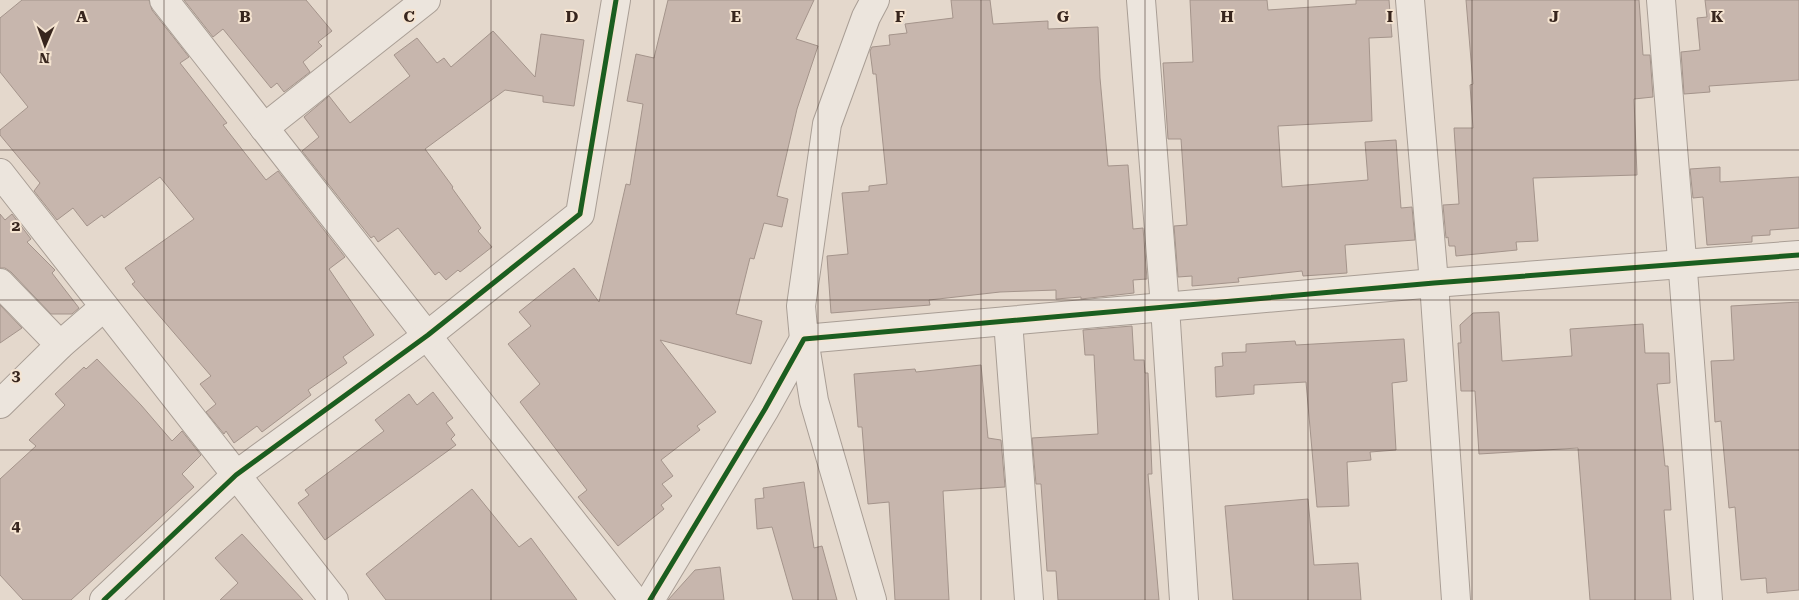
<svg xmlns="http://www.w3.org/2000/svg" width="1799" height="600" viewBox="0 0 1799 600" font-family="'Roboto Serif',serif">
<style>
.building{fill:#c7b6ad;stroke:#a4948b}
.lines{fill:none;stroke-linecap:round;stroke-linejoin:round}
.street-casing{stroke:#a99e95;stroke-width:30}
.street{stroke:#ece5dd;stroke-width:28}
.cycleway-casing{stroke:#f5e4d1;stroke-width:8}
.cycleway{stroke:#1b5e20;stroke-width:5}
.grid{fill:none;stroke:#37251d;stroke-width:1;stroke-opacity:0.55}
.grid-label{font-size:16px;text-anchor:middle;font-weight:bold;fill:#37251d;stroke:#f5e4d1;stroke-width:4;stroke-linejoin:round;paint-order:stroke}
</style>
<rect width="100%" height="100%" fill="#e4d8cc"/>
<g class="building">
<polygon points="22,0 149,0 152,10 189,57 180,63 227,123 223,125 266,180 278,171 345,257 329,269 374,335 343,357 347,363 308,390 311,395 262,432 257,426 234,443 226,431 224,434 206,412 216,404 200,384 211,376 132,284 135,282 125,268 194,219 160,177 104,218 102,215 87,226 73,208 57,220 34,191 40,183 0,135 0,130 28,107 0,72 0,18"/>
<polygon points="184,0 306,0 332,31 318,42 322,46 303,62 310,72 284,92 277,83 271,88 223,29 213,37"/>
<polygon points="668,0 814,0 796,39 818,46 797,109 777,196 788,199 782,227 764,223 754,259 750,258 736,314 762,321 751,364 660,340 716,412 697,426 700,430 661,460 673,476 662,484 672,496 661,505 664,509 618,546 578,497 587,490 520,402 540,384 508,344 531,326 519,312 574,268 599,302 626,184 630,185 643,104 627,101 636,54 654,58"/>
<polygon points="951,0 990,0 993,24 1048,21 1048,29 1098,27 1100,78 1108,166 1128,165 1133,229 1143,228 1147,279 1133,280 1134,293 1081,299 1081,297 1056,299 1056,290 1000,292 929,300 930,305 831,313 827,256 848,254 842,193 869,191 869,186 887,184 876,74 873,74 870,51 872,47 890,45 889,35 907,33 905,24 953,18"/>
<polygon points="1190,0 1267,0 1268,10 1356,4 1356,0 1389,0 1392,37 1369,38 1372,121 1278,126 1282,187 1368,180 1365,142 1396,140 1401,208 1412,207 1415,240 1345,245 1347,273 1303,276 1302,271 1238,278 1239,282 1192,286 1192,276 1178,277 1174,226 1187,225 1181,139 1168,139 1163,63 1193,62"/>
<polygon points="1466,0 1639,0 1643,55 1650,55 1653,97 1634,99 1637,175 1533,178 1538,241 1516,242 1517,250 1456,256 1455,246 1449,246 1448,237 1446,238 1443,205 1459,204 1454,128 1473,128 1470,85 1473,84"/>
<polygon points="1705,0 1799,0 1799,80 1709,86 1710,92 1684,94 1681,52 1700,50 1697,18 1707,17"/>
<polygon points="493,31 535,77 541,34 584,40 574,106 543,102 543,96 505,90 425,149 453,187 452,188 481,228 478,231 492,247 460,272 458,270 446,280 439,272 435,275 398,228 378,242 374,236 371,238 302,151 319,137 304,117 329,96 350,123 410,76 394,55 417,38 437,63 444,58 451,67"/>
<polygon points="1720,167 1720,182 1799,177 1799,228 1770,230 1770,235 1752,236 1752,242 1707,245 1703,197 1693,198 1690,169"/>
<polygon points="0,214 5,220 12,214 31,239 27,242 55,270 52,273 79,308 72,314 51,314 11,272 5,268 0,268"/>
<polygon points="1799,302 1799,590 1767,593 1766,578 1741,580 1735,507 1729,508 1721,421 1715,422 1711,361 1734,360 1731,306"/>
<polygon points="0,305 22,328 0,343"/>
<polygon points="1499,312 1502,361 1572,356 1570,329 1643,324 1645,353 1669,353 1670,383 1657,384 1665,466 1668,466 1671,510 1664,510 1671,600 1590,600 1578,448 1479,454 1475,391 1461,391 1458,343 1461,343 1460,325 1473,313"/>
<polygon points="1132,326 1134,360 1144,360 1145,373 1148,373 1152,474 1148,474 1159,600 1058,600 1056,571 1047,571 1041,484 1036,484 1032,438 1098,434 1094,355 1085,355 1083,330"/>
<polygon points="1404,339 1407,381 1392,383 1396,450 1370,452 1371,460 1347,462 1349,506 1317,507 1306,382 1254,385 1254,394 1216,397 1215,367 1223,366 1222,353 1246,352 1246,344 1295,341 1296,345"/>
<polygon points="97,359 141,405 172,441 182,431 201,455 182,474 194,487 71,600 23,600 0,575 0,479 36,446 29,440 65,405 55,394 84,367 86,369"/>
<polygon points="981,365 988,438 1001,440 1005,487 943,491 949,600 895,600 889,502 868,504 862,427 858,427 854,374 915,369 916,372"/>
<polygon points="433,392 453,418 446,423 455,435 451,439 456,445 325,540 298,503 309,495 305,490 384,431 375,420 409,394 417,405"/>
<polygon points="804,482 814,548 822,546 837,600 793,600 772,527 757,529 755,499 764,498 763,488"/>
<polygon points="472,489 519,547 531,538 577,600 386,600 366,574"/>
<polygon points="1308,499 1314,565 1358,563 1361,600 1233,600 1225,506"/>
<polygon points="242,534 303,600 220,600 238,583 215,558"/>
<polygon points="720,567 724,600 668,600 695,570"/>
</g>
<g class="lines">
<g class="street-casing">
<g id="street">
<polyline points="164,0 634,600"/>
<polyline points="1141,0 1165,307 1184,600"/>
<polyline points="1410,0 1434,283 1456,600"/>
<polyline points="1661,0 1684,284 1708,600"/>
<polyline points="264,128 426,0"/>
<polyline points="0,173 334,600"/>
<polyline points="0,283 60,345"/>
<polyline points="1008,321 1029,600"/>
<polyline points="0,404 60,345 104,307"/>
<polyline points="104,600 236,475 428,335 580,214 616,0"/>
<polyline points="650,600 765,409 804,339 1434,283 1799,255"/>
<polyline points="872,600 814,401 804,339 801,306 827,124 866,17 875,0"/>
</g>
</g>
<use href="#street" class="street"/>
<g class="cycleway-casing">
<g id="cycleway">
<polyline points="104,600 236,475 428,335 580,214 616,0"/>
<polyline points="650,600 765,409 804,339 1434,283 1799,255"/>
</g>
</g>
<use href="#cycleway" class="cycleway"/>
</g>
<path class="grid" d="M164,0V600M327,0V600M491,0V600M654,0V600M818,0V600M981,0V600M1145,0V600M1308,0V600M1472,0V600M1635,0V600M0,150H1799M0,300H1799M0,450H1799"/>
<g class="grid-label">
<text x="82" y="22">A</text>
<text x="245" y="22">B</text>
<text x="409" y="22">C</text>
<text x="572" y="22">D</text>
<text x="736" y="22">E</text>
<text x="900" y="22">F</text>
<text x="1063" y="22">G</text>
<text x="1227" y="22">H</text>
<text x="1390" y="22">I</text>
<text x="1554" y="22">J</text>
<text x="1717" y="22">K</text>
<text x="16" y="231">2</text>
<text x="16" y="381">3</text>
<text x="16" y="531">4</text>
</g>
<g transform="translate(45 45) rotate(182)" stroke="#f5e4d1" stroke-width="4" paint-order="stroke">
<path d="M0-4L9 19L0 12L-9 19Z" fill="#37251d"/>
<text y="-8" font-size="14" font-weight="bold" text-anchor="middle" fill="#37251d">N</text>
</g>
</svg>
